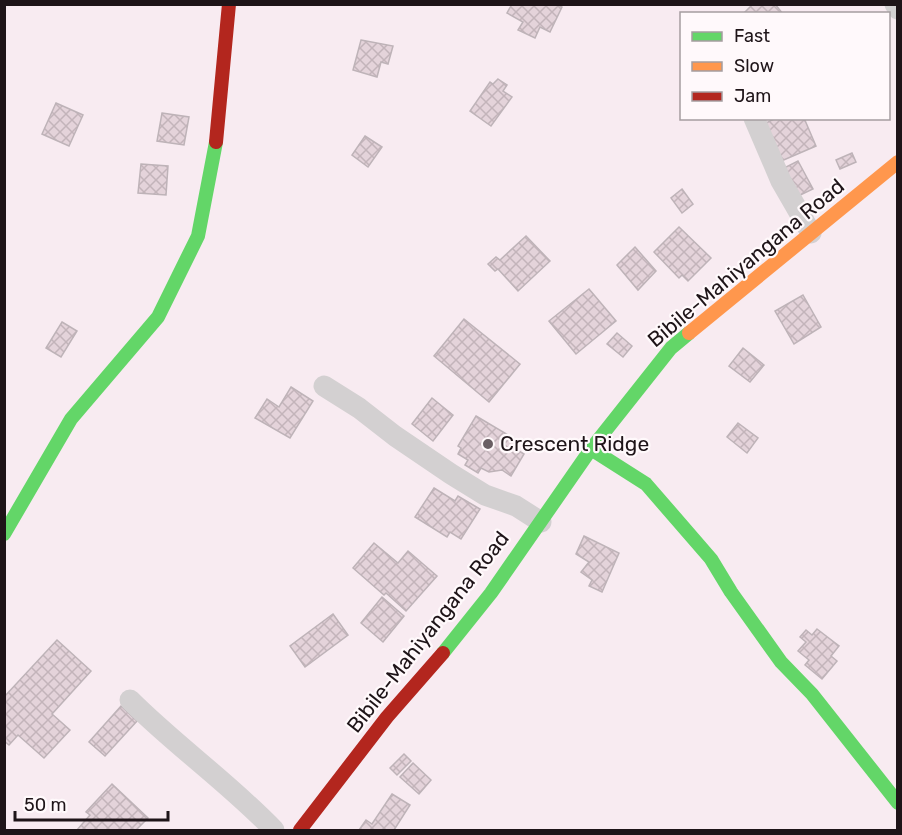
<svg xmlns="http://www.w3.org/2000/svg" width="902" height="835" viewBox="0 0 902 835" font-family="Rubik,sans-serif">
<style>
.building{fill:url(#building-cross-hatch);stroke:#beb3b8;stroke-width:1.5}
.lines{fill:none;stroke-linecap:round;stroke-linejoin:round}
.street{stroke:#d3d0d1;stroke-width:21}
.fast{stroke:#63d668;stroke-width:14}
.slow{stroke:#ff974d;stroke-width:14}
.jam{stroke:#b3261e;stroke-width:14}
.poi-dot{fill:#6a5f64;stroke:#fff9fb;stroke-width:2}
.labels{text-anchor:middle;stroke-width:4.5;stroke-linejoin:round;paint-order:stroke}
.street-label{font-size:21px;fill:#1e1418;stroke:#fff9fb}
.poi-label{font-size:21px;fill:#1e1418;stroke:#fff9fb;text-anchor:start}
</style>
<defs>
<pattern id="building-cross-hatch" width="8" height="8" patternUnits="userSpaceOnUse" patternTransform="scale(1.5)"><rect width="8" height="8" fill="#e4d3da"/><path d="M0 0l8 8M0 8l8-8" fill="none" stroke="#c3b4ba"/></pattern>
</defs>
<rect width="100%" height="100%" fill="#f8ebf1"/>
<g class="building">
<polygon points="512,4 557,4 562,7 550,32 540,27 535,38 518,30 523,22 507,13"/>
<polygon points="753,4 775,4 783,14 743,14"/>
<polygon points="361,40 393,46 388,64 381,62 377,77 353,70"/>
<polygon points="498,79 507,85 503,91 512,97 491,126 470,111 490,82 493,84"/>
<polygon points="56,103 83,115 69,146 42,134"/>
<polygon points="162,113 189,117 184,145 157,141"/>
<polygon points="776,118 804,118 816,146 779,162 762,125"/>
<polygon points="365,136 382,147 368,167 352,155"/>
<polygon points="852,153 856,162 840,169 836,160"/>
<polygon points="798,161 813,189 794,198 780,170"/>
<polygon points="141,164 168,166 166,195 138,193"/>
<polygon points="682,189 693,204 682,213 671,198"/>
<polygon points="679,227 711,258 688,281 682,275 679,278 654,252"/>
<polygon points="526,236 550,261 518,291 498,269 495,271 488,264 496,257 500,260"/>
<polygon points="635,247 656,271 638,290 617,265"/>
<polygon points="589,289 616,321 576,354 549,321"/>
<polygon points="803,295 821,327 794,344 775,311"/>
<polygon points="464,319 520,364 489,402 434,356"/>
<polygon points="62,322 77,331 61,357 46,348"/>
<polygon points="617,333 632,346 623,357 607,344"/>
<polygon points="743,348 764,365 750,382 729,366"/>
<polygon points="291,387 313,401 290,438 255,418 267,399 279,407"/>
<polygon points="432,398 453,415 433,441 412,424"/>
<polygon points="476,416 518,441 514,448 524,454 511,476 502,470 489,472 481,468 478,473 465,465 468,460 458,454 461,448 458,446"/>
<polygon points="738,423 758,438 747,453 727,437"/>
<polygon points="434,488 455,501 458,496 480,509 461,539 450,532 447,537 415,517"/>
<polygon points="584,536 619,553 602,592 589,586 592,580 581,572 589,562 576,554"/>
<polygon points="374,543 398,563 408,551 437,576 406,611 386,593 384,595 353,568"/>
<polygon points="382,597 404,616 383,642 361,623"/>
<polygon points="333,614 348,635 305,667 290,646"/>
<polygon points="817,629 839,646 831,656 837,661 822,679 805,665 809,660 798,651 806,642 800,637 806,630 812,635"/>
<polygon points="57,640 91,671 52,714 70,730 44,758 18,735 9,745 4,741 4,697"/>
<polygon points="121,706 137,721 105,756 89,742"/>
<polygon points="404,754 411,761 397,775 390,768"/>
<polygon points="413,763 431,780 419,794 400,777"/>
<polygon points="112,784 148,818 136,830 77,830 90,815 86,812"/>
<polygon points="392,794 410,805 394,830 359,830 366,820 372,824"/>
</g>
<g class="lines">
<g class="street">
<polyline points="895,4 898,9"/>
<polyline points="754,118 781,181 811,233"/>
<polyline points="324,386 359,408 395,436 451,474 485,495 516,506 541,522"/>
<path d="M130,700C176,746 229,783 274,830"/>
</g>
<g class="fast">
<polyline points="591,449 646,484 711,559 731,592 781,662 812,694 898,803"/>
<polyline points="4,534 71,419 158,317 198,236 216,142"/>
<polyline points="443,653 491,593 591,449 671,348 689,333"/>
</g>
<polyline class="slow" points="689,333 898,162"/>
<g class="jam">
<polyline points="216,142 229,4"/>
<polyline points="300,830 387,717 443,653"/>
</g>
</g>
<circle class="poi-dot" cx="488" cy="444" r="6"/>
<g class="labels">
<g class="street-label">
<text transform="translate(746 263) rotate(-40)" y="7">Bibile-Mahiyangana Road</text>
<text transform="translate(428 632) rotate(-52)" y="7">Bibile-Mahiyangana Road</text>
</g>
<g class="poi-label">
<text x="500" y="451">Crescent Ridge</text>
</g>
</g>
<rect width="902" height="835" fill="none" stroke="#1e1418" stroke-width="12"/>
<rect x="680" y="12" width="210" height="108" fill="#fff9fb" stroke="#a59da0" stroke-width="1.5"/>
<rect x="692" y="32" width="30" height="9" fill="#63d668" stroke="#a59da0" stroke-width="1.5"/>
<text x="734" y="42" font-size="18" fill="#1e1418">Fast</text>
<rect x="692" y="62" width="30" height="9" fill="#ff974d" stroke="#a59da0" stroke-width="1.5"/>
<text x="734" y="72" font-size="18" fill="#1e1418">Slow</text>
<rect x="692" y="92" width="30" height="9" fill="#b3261e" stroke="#a59da0" stroke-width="1.5"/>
<text x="734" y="102" font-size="18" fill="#1e1418">Jam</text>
<path d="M15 811v9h153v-9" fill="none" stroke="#1e1418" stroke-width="3"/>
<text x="24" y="811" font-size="18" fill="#1e1418" stroke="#fff9fb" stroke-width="4.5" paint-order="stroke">50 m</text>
</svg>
